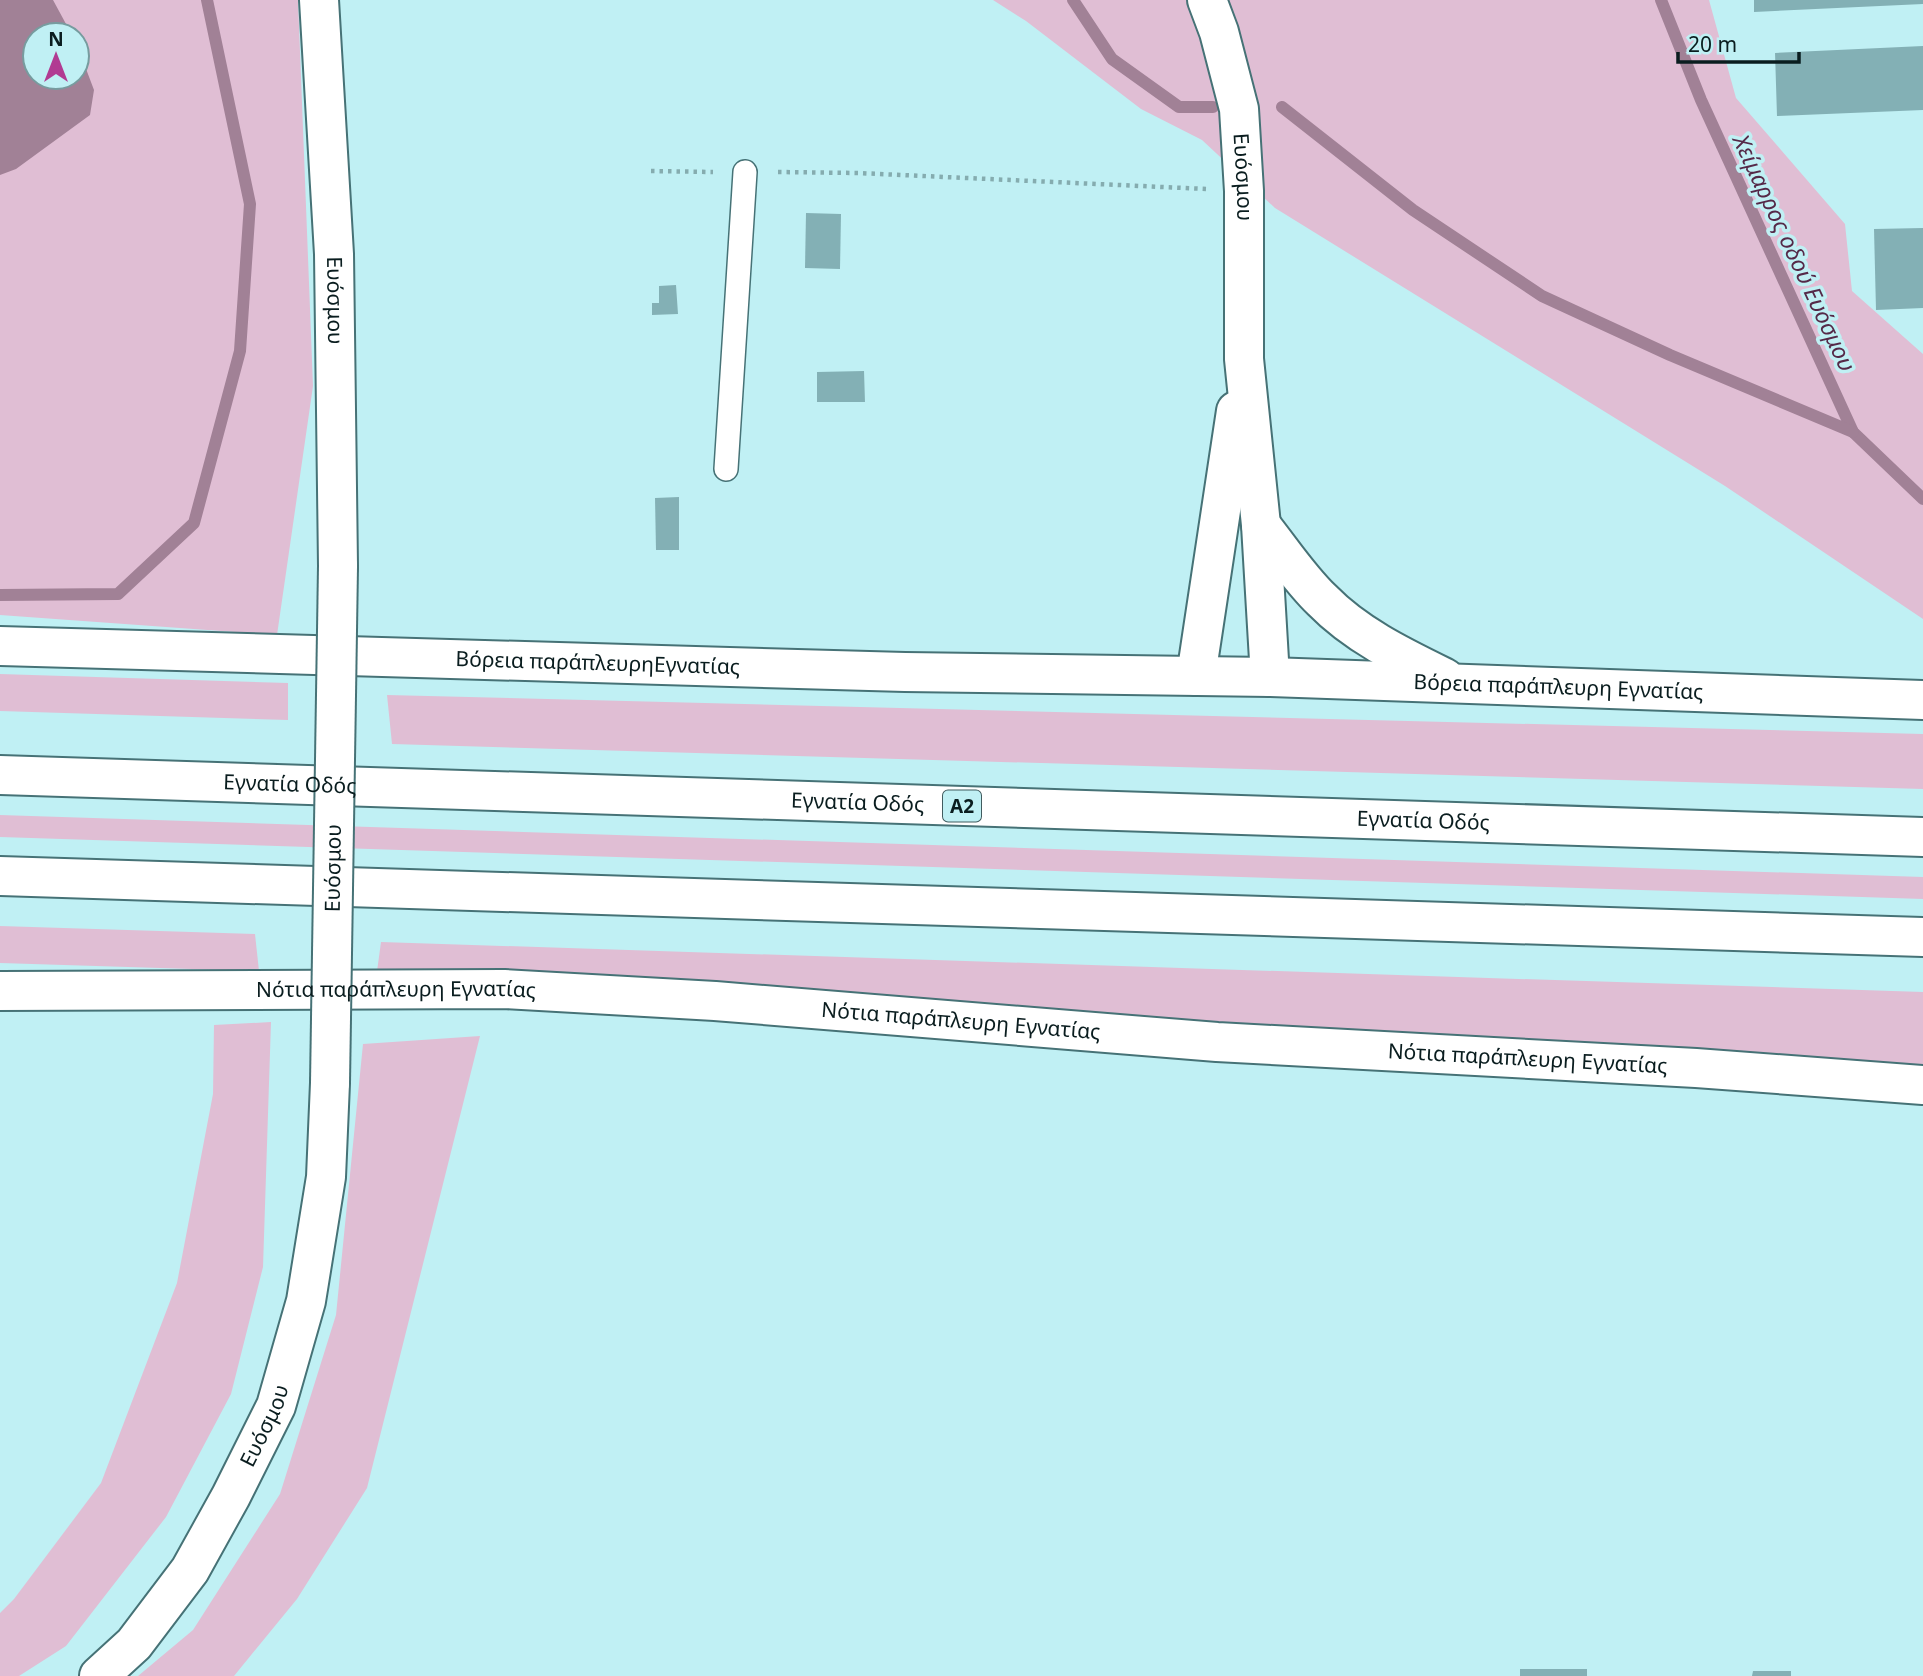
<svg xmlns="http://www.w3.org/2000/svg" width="1923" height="1676" viewBox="0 0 1923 1676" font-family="'Noto Sans',sans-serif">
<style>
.green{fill:#e0bed4;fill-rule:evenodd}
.water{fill:#a18196}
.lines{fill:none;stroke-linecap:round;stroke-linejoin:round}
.stream{stroke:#a18196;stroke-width:12}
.building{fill:#83b0b5}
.service-casing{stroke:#467276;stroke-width:26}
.tertiary-casing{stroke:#467276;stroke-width:42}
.secondary-casing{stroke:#467276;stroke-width:42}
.motorway-casing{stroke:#467276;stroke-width:42}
.path{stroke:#85acaf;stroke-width:4.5;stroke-dasharray:3.5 5;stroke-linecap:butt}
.service{stroke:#fff;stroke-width:23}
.tertiary{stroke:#fff;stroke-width:38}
.secondary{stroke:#fff;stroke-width:38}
.motorway{stroke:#fff;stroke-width:38}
.secondary-bridge-casing{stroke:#467276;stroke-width:42;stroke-linecap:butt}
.secondary-bridge{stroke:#fff;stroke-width:38}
.labels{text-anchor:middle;stroke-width:7;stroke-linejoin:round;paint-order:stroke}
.shield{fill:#c0f0f4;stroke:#415c5f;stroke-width:2}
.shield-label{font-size:19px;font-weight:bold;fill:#0a1d1f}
.street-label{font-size:21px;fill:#0a1d1f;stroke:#c0f0f4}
.water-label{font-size:23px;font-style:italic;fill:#552948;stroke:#c0f0f4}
</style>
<rect width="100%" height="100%" fill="#c0f0f4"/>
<g class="green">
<path d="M0,0H298L313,386L277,635L0,615ZM35,35H77V77H35Z"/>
<polygon points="993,0 1709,0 1736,98 1845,224 1852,291 1923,354 1923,619 1725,486 1275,208 1202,140 1141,109 1026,21"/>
<polygon points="0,674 288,683 288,720 0,711"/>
<polygon points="387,695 1923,734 1923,789 392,744"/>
<polygon points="0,815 1923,877 1923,899 0,837"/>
<polygon points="0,926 255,934 259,971 0,963"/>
<polygon points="381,942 1923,992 1923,1065 1658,1057 375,986"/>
<polygon points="271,1022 263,1267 231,1394 166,1517 66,1646 19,1676 0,1676 0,1613 14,1599 101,1483 177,1283 213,1094 214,1025"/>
<polygon points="480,1036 367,1488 297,1599 234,1676 138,1676 193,1630 280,1494 336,1315 363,1044"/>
</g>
<polygon class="water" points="0,0 53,0 72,35 35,35 35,77 77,77 77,45 94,90 90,115 16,169 0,175"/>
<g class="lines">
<g class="stream">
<polyline points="1073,0 1112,59 1179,107 1213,107"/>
<polyline points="1661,0 1701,100 1853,432 1923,499"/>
<polyline points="1282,107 1413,210 1542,296 1670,355 1853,432"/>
<polyline points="0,595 118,594 194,523 240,351 250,204 207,0"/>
</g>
</g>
<g class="building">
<polygon points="1754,0 1923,0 1923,4 1754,12"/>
<polygon points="1923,46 1923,110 1777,116 1775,53"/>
<polygon points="806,213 841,214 840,269 805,268"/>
<polygon points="1923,228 1923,308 1876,310 1874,229"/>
<polygon points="676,285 678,314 652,315 652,303 659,303 659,286"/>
<polygon points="864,371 865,402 817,402 817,372"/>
<polygon points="679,497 679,550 656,550 655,498"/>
<rect x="1520" y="1669" width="67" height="7"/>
<polygon points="1753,1671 1791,1671 1791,1676 1752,1676"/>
</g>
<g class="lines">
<g class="service-casing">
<polyline id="service" points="726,469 745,172"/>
</g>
<g class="tertiary-casing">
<g id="tertiary">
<path id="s1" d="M1207,0L1219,32L1239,109L1244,191V359L1261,525L1270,677"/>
<path d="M1261,525C1281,550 1299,578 1322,600C1356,635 1402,657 1445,678"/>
<path id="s2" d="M0,646L905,672L1270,677L1923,700"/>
<polyline points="1196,676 1236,411"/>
<path id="s3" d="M0,991L504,989L715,1001L1217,1042L1696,1068L1923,1085"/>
</g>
</g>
<g class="secondary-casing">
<g id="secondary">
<path id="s4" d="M319,0L334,254L338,566"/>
<path id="s5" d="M99,1676L134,1644L190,1570L231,1496L276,1406L306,1301L326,1177L330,1083"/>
</g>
</g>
<g class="motorway-casing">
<g id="motorway">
<path id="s6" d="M0,775L1923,837"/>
<polyline points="0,876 1923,937"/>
</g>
</g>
<g class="path">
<polyline points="651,171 713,172"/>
<polyline points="778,172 858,173 1206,189"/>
</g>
<use href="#service" class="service"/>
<use href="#tertiary" class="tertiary"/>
<use href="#secondary" class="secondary"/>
<use href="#motorway" class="motorway"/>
<g class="secondary-bridge-casing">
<g id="secondary-bridge">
<path id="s7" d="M330,1083L338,566"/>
</g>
</g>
<use href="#secondary-bridge" class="secondary-bridge"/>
</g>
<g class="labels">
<rect class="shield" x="943" y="790.5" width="38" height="31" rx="5"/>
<g class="shield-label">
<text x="962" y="813">Α2</text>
</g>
<g class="street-label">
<text dy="7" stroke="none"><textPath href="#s1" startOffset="182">Ευόσμου</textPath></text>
<text dy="7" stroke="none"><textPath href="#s4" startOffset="301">Ευόσμου</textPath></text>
<text dy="7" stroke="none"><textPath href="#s2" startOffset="598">Βόρεια παράπλευρηΕγνατίας</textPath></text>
<text dy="7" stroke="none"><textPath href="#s2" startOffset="1559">Βόρεια παράπλευρη Εγνατίας</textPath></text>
<text dy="7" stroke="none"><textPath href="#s6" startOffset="290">Εγνατία Οδός</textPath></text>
<text dy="7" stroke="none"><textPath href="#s6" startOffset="858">Εγνατία Οδός</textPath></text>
<text dy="7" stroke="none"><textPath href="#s6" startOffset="1424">Εγνατία Οδός</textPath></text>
<text dy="7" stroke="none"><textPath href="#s7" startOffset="215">Ευόσμου</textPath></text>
<text dy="7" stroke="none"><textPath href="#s3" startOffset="396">Νότια παράπλευρη Εγνατίας</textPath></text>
<text dy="7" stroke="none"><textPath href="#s3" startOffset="962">Νότια παράπλευρη Εγνατίας</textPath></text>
<text dy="7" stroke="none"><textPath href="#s3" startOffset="1530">Νότια παράπλευρη Εγνατίας</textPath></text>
<text dy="7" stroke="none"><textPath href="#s5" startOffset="303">Ευόσμου</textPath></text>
</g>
<g class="water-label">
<text transform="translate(1794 253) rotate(65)" y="8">Χείμαρρος οδού Ευόσμου</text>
</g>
</g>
<g transform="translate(56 56)"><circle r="33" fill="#c0f0f4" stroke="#779c9f" stroke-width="2"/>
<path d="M0-5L12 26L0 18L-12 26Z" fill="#b13b92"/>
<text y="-10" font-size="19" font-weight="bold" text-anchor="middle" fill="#0a1d1f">N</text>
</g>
<path d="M1678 52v10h121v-10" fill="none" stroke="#0a1d1f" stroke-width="3.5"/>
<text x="1688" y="52" font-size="21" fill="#0a1d1f" stroke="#c0f0f4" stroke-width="5" paint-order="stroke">20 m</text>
</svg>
